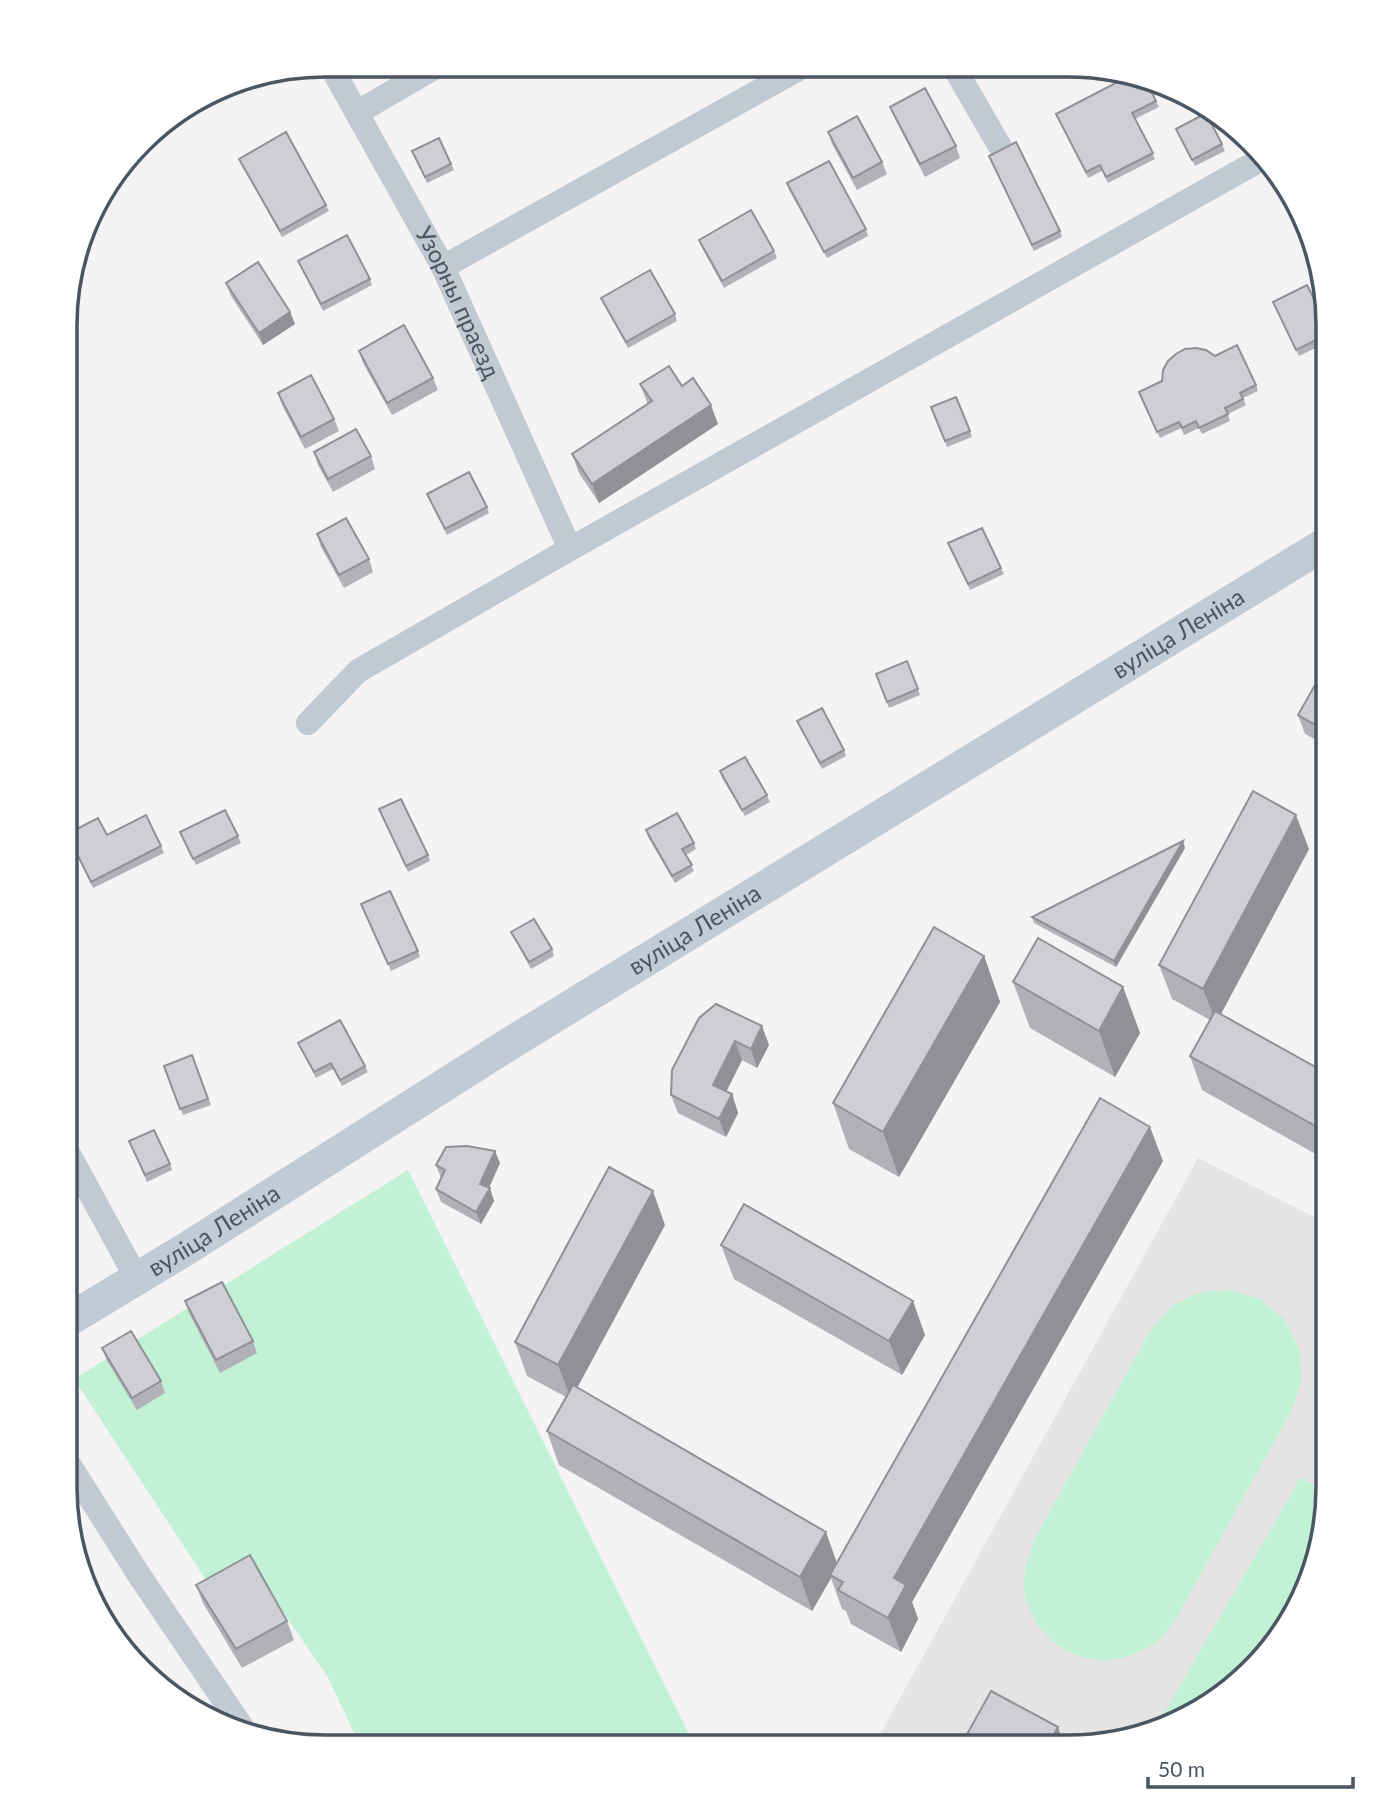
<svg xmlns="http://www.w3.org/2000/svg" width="1393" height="1812" viewBox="0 0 1393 1812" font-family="Lato,sans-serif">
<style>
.education{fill:#e6e4e5}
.green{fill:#c3f1d5}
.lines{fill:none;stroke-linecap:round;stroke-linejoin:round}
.minor{stroke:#c1cad2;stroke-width:24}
.secondary{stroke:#c1cbd6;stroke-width:33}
.wall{fill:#b0b2b7}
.shaded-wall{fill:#909195}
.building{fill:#cdcfd5;stroke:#909195;stroke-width:2}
.labels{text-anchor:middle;stroke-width:7;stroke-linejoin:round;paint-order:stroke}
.street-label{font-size:24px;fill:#4a5661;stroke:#fff}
.rim{fill:none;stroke:#4a5661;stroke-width:3.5}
</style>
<rect width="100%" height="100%" fill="#f5f3f3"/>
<polygon class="education" points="1198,1158 1328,1224 1328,1505 1314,1571 1284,1632 1240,1682 1184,1720 1069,1747 873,1747"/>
<g class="green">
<polygon points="408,1170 695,1746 360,1745 327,1676 257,1574 214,1592 74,1379"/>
<path d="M1231,1290L1261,1299L1285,1320L1299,1348L1302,1380L1292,1410L1176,1619C1169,1627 1163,1638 1155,1644C1151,1647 1145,1649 1140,1651C1096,1674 1043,1651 1027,1603C1020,1582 1027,1561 1034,1540L1150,1331L1171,1307L1199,1292Z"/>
<polygon points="1301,1477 1328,1495 1328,1505 1314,1571 1284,1632 1240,1682 1184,1720 1156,1727"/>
</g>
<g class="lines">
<g class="minor">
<path id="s1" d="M330,65L443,267L570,549"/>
<polyline points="954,67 999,145"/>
<polyline points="358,112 439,65"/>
<polyline points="443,267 804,66"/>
<polyline points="308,723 358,671 570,549 1260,160"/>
<polyline points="65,1147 137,1279"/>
<polyline points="65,1458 139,1575 242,1727"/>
</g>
<path class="secondary" id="s2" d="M65,1322L186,1249L514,1041L1328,542"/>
</g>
<g class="wall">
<polygon points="269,74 228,97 223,89 241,79"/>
<polygon points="1156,101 1159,107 1135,119 1155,159 1108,183 1102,171 1088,178 1056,114"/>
<polygon points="890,107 956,146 960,158 925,177 895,119"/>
<polygon points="1176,129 1222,144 1225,151 1195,166"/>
<polygon points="828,132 882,162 887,174 857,190 832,144"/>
<polygon points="412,151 451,164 454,170 427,183"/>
<polygon points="989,156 1060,231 1062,237 1034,251"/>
<polygon points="239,159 326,205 329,211 282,237 242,165"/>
<polygon points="787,183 866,229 868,236 827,258 789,190"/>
<polygon points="699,240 774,251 777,258 724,288 701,246"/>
<polygon points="298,261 370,279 372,285 323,311"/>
<polygon points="226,283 290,312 295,324 263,345 231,296"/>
<polygon points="601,298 675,314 677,321 628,348 604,304"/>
<polygon points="1273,302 1318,307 1328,324 1328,342 1299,356"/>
<polygon points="359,351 433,378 438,390 392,415 363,363"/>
<polygon points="640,384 682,386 718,424 599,503 579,473 572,454 648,404"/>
<polygon points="1256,385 1258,391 1243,398 1246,405 1228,414 1230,421 1202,434 1199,428 1184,435 1181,428 1160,438 1139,392"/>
<polygon points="278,393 334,419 339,431 305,449 282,405"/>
<polygon points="931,407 970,431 972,437 947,447"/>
<polygon points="314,452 371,456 375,469 333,492 318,465"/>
<polygon points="427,494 487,507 489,513 447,535"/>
<polygon points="317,534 369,559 373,572 344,588 321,547"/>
<polygon points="948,543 1001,568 1004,574 970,590"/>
<polygon points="907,661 920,695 889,708 876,674"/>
<polygon points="1328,662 1328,732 1322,743 1305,734 1298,715"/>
<polygon points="797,721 844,750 846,756 822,769"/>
<polygon points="720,771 767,795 770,802 745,816 722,778"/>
<polygon points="379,809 428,855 430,861 408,872"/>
<polygon points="646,830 694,843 696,849 686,855 694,871 675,883 648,837"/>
<polygon points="180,832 238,836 241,843 196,865"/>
<polygon points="67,834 107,835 161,846 164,853 93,888"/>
<polygon points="1185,848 1116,967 1034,923 1032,917"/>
<polygon points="1309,849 1221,1014 1328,1074 1328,1161 1202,1090 1190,1056 1210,1020 1172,999 1159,965"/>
<polygon points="361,904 418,951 420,957 391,971"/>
<polygon points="511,932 552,949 554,956 531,969 514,938"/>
<polygon points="984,956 1000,1002 899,1177 849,1149 833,1103"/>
<polygon points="1013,982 1123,987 1140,1033 1115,1077 1030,1028"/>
<polygon points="699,1018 769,1045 757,1068 742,1060 726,1092 732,1094 738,1113 726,1137 678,1113 671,1095"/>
<polygon points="298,1043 365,1066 368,1072 342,1086 333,1069 316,1078"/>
<polygon points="192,1055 211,1105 183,1115 164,1066"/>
<polygon points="129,1141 170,1164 172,1170 147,1182"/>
<polygon points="1163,1161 912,1602 918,1619 901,1652 851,1624 846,1611 842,1609 831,1578 812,1611 559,1465 547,1431 566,1397 527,1376 515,1342 665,1225 577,1388 837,1563"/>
<polygon points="500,1163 489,1188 494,1201 481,1224 441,1202 436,1189 441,1178 436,1165"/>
<polygon points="721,1245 925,1335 902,1375 734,1279"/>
<polygon points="185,1301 253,1341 257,1353 220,1373 189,1313"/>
<polygon points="102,1348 161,1381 165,1393 137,1410 107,1361"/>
<polygon points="196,1585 287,1621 294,1640 242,1668 203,1603"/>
</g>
<g class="shaded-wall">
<polygon points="290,312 295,324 263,345 259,333"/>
<polygon points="711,405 718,424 599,503 592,484"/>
<polygon points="1321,714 1328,732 1322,743 1316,725"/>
<polygon points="1296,815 1309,849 1216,1023 1203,989"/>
<polygon points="1183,841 1185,848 1116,967 1114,961"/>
<polygon points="984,956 1000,1002 899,1177 883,1132"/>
<polygon points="1123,987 1140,1033 1115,1077 1099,1031"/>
<polygon points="762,1026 769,1045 757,1068 751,1049"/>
<polygon points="735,1041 742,1060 720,1104 713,1085"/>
<polygon points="732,1094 738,1113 726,1137 719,1119"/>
<polygon points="1150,1127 1163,1161 912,1602 918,1619 901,1652 888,1618 894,1578"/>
<polygon points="495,1151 500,1163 485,1196 490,1188 494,1201 481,1224 476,1212 480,1184"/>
<polygon points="653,1191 665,1225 571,1399 558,1365"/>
<polygon points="913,1301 925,1335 902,1375 889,1341"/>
<polygon points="826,1532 838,1566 830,1575 831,1578 812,1611 800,1577"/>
<polygon points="1058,1727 1064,1745 1063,1747 1047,1747"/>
</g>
<g class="building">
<polygon points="1131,75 1145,78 1156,101 1132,113 1153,153 1106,177 1100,165 1086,172 1056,114"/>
<polygon points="925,88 956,146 920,164 890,107"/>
<polygon points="1206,113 1222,144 1192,160 1176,129"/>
<polygon points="857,116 882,162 853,178 828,132"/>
<polygon points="286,132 326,205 280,231 239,159"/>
<polygon points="439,138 451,164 425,177 412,151"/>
<polygon points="1016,142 1060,231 1032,245 989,156"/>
<polygon points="829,161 866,229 824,252 787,183"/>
<polygon points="751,210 774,251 722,281 699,240"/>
<polygon points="347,235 370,279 321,304 298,261"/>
<polygon points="258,262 290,312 259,333 226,283"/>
<polygon points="650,270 675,314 626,342 601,298"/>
<polygon points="1307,285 1318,307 1324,305 1328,324 1328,334 1296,350 1273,302"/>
<polygon points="404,325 433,378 387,403 359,351"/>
<polygon points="1237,345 1256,385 1240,393 1243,399 1225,408 1228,414 1199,428 1196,421 1182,428 1179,422 1157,432 1139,392 1162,381 1163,370 1168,361 1176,354 1185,349 1196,348 1206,350 1215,356"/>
<polygon points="669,366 682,386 693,378 711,405 592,484 572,454 652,401 640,384"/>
<polygon points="311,375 334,419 301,437 278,393"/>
<polygon points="956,397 970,431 945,441 931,407"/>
<polygon points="356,429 371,456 328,479 314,452"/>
<polygon points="469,472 487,507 445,529 427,494"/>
<polygon points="346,518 369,559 339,575 317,534"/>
<polygon points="982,528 1001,568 968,584 948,543"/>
<polygon points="907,661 918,689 887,702 876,674"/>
<polygon points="1328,662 1328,718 1321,714 1316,725 1298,715"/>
<polygon points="822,708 844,750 820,763 797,721"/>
<polygon points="745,757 767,795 742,810 720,771"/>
<polygon points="1253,791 1296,815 1203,989 1159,965"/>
<polygon points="401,799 428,855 406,866 379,809"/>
<polygon points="225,810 238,836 193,859 180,832"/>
<polygon points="677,813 694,843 682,849 692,865 672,876 646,830"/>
<polygon points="146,815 161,846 91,882 67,834 98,818 107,835"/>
<polygon points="1183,841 1114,961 1032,917"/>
<polygon points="390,891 418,951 388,964 361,904"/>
<polygon points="534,919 552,949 529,962 511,932"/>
<polygon points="934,927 984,956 883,1132 833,1103"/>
<polygon points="1038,938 1123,987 1099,1031 1013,982"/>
<polygon points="716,1004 762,1026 751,1049 735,1041 713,1085 732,1094 719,1119 671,1095 672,1070 699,1018"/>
<polygon points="1215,1011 1328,1074 1328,1133 1190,1056"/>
<polygon points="340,1020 365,1066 340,1080 331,1063 314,1072 298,1043"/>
<polygon points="192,1055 208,1099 180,1109 164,1066"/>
<polygon points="1100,1098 1150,1127 894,1578 906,1585 888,1618 838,1590 843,1582 830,1575"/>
<polygon points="154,1130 170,1164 145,1175 129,1141"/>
<polygon points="467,1146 495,1151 480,1184 490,1188 476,1212 436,1189 445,1170 436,1165 446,1147"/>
<polygon points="609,1167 653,1191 558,1365 515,1342"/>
<polygon points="744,1204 913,1301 889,1341 721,1245"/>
<polygon points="222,1282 253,1341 216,1360 185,1301"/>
<polygon points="131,1331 161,1381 132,1398 102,1348"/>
<polygon points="573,1385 826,1532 800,1577 547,1431"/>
<polygon points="250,1555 287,1621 236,1649 196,1585"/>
<polygon points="991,1691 1058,1727 1047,1747 960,1747"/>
</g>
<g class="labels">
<g class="street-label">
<text dy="8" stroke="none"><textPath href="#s1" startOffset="270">Узорны праезд</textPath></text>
<text dy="8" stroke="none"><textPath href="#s2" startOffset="1309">вуліца Леніна</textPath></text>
<text dy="8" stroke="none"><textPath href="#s2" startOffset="742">вуліца Леніна</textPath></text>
<text dy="8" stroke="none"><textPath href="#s2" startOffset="175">вуліца Леніна</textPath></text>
</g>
</g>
<path d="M0 0H1393V1812H0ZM325 77H1068A248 248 0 0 1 1316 325V1487A248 248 0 0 1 1068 1735H325A248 248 0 0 1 77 1487V325A248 248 0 0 1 325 77Z" fill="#fff" fill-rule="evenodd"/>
<path class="rim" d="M325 77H1068A248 248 0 0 1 1316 325V1487A248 248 0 0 1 1068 1735H325A248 248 0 0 1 77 1487V325A248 248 0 0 1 325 77Z"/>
<path d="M1148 1777v10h205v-10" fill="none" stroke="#4a5661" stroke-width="3.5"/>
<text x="1158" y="1777" font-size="21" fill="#4a5661" stroke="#ffffff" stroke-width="5" paint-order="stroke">50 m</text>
</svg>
